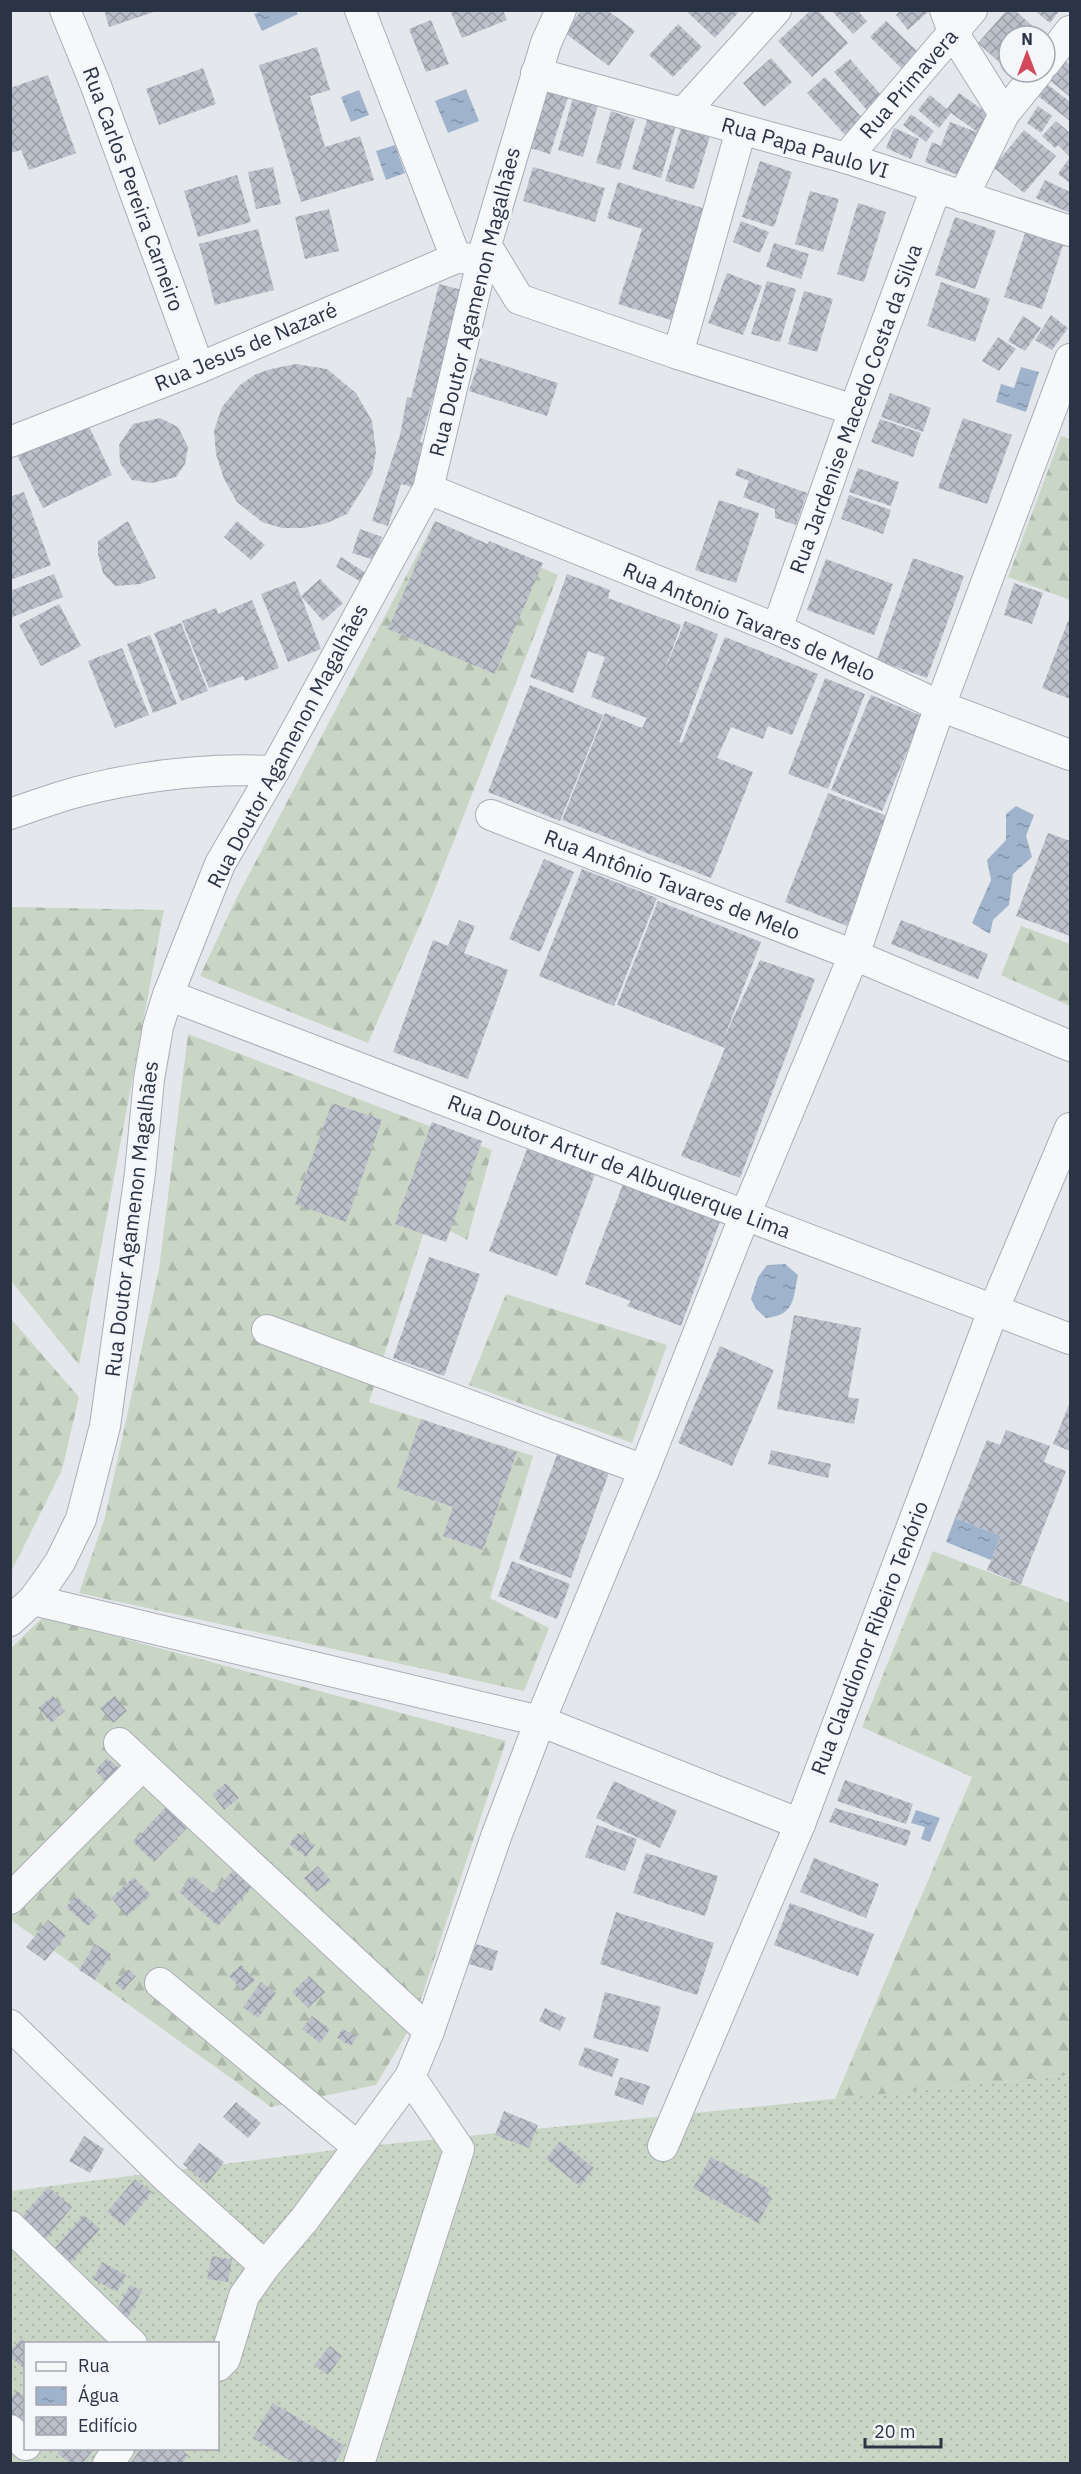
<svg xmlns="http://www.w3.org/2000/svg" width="1081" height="2474" viewBox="0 0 1081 2474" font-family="'IBM Plex Sans',sans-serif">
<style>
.forest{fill:url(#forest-firs)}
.garden{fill:url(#garden-dots);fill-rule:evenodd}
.water{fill:url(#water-ripples)}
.building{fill:url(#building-cross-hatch)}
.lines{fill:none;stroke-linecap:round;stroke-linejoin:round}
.minor-casing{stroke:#a9aeb7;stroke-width:32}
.minor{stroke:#f7f8fa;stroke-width:30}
.labels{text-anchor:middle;stroke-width:6;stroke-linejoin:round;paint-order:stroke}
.street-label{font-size:21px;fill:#2b3445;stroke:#f4f6f9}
</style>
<defs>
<pattern id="forest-firs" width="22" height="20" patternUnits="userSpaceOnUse" patternTransform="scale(1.5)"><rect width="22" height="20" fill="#c9d6c5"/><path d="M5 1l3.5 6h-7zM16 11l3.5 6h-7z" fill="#adb8ab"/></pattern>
<pattern id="garden-dots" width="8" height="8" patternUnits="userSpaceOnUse" patternTransform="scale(1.5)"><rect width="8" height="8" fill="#c9d6c5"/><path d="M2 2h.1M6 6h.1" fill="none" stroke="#adb8ab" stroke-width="1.8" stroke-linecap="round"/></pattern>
<pattern id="water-ripples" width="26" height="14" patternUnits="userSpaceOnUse" patternTransform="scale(1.5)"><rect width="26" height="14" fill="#9fb4cc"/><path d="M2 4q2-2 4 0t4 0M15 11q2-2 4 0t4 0" fill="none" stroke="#8293a7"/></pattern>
<pattern id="building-cross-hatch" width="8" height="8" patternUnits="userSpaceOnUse" patternTransform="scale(1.5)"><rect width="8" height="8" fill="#bbc0ca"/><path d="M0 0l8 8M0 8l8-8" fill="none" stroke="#989da6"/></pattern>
</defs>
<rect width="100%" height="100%" fill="#e4e7ec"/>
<g class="forest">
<polygon points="1061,436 1070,439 1070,600 1008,577"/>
<polygon points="435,521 558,575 429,904 368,1043 200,976 237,897"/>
<polygon points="11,907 164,910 79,1365 11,1281"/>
<polygon points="1021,926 1070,944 1070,1006 1001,975"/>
<polygon points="188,1034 492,1150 467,1240 428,1219 369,1402 533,1456 490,1598 549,1628 524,1691 79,1593 105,1517 159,1269"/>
<polygon points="506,1294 667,1345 632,1443 469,1385"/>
<polygon points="11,1319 79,1397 62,1470 11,1572"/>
<polygon points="933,1551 1070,1603 1070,2075 835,2099 972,1777 862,1727"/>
<polygon points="43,1617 506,1741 413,2023 376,2085 271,2107 11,1920 11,1648"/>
</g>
<path class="garden" d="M1070,2075V2463L11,2464V2191L358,2147ZM26,2344H218V2448H26Z"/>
<g class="water">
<polygon points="261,11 296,11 298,14 262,31 254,14"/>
<polygon points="466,89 479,121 448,133 435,101"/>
<polygon points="359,90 369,115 351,122 341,97"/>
<polygon points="395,145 405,173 386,180 376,151"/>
<polygon points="1021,367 1039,372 1026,412 996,402 1001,384 1014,388"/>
<polygon points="1016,806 1034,815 1026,836 1032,857 1013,874 1009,905 993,920 990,934 972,923 991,880 987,860 1006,840 1006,814"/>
<path d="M785,1264L798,1275C793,1299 795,1315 766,1318L756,1309L751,1299L758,1277L767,1265Z"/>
<polygon points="955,1518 1001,1536 991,1560 946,1542"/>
<polygon points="916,1810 940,1818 930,1842 921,1839 925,1827 911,1823"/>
</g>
<g class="building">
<polygon points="104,10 156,10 157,11 109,27"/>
<polygon points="450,10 503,10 507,20 462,38"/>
<polygon points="581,10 607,10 635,31 609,66 565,33"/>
<polygon points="685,10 735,10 738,13 715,38"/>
<polygon points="811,10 818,10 848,43 812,77 778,41"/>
<polygon points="831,10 857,10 867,21 853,34"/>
<polygon points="901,10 930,10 908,30 896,15"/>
<polygon points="1007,10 1015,10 1039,32 1036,36 1009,36 1007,69 978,43"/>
<polygon points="1034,10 1060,10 1050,23"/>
<polygon points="431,20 449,64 426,72 409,29"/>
<polygon points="886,21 919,53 903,70 870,37"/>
<polygon points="678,24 702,47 673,77 649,55"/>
<polygon points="317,47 330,90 310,96 325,147 360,136 374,180 301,202 259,65"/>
<polygon points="771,58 792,82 764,107 743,83"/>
<polygon points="1062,58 1070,65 1070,97 1046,77"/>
<polygon points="850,59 882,96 867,110 834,72"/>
<polygon points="203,68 216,104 159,125 146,89"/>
<polygon points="48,75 76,153 29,170 21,150 10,153 10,88"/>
<polygon points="825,77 863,119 845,135 807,93"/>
<polygon points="1043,81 1070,102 1070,121 1034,93"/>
<polygon points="548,88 569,94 550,154 530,148"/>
<polygon points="959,93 993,117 980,134 951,113 939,128 918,110 930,95 947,109"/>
<polygon points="573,98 598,105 583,157 558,150"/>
<polygon points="1038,106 1052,116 1041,133 1027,123"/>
<polygon points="611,111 635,119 620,170 596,163"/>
<polygon points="911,114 934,131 926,142 903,125"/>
<polygon points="648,117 676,125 661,178 632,169"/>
<polygon points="1056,121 1070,133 1070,183 1058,174 1070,157 1058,145 1055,148 1042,136"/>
<polygon points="950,122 979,133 963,177 925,162 932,142 941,146"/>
<polygon points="681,128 710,136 694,189 665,181"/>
<polygon points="894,128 919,139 911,159 886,148"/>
<polygon points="1024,130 1056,156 1024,193 993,167"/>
<polygon points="760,161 792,172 774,227 742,217"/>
<polygon points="273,167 281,204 256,209 248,172"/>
<polygon points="533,167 605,188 595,222 523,201"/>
<polygon points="237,175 251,222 198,237 184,191"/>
<polygon points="1045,180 1070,192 1070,213 1036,198"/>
<polygon points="618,182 706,209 671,320 618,304 642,229 607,218"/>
<polygon points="810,191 839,199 823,252 795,244"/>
<polygon points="858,203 886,212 864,282 837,274"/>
<polygon points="329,209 339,251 305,259 295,217"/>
<polygon points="955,217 996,231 975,289 935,275"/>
<polygon points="741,221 769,232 760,253 733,242"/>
<polygon points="258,229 274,290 215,305 199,244"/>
<polygon points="1025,233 1063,245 1042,309 1004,297"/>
<polygon points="774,243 809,254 801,279 766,267"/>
<polygon points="727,273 762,286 743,335 708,323"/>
<polygon points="767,281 796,289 780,342 751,334"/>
<polygon points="941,282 990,299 975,342 927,326"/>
<polygon points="439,284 462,290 443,364 420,442 426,444 412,487 401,484 388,526 372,521 400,435 407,397 411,398"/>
<polygon points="804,291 833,299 817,352 788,344"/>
<polygon points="1051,315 1068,328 1052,350 1035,340"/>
<polygon points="1023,316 1041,328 1025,351 1008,341"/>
<polygon points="998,337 1016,349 999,371 982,361"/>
<polygon points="480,358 558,383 547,416 469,391"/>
<polygon points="296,364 327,369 356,393 372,421 376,452 372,474 347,514 327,523 304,528 282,528 262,522 237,502 224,479 216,454 214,431 222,407 240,385 256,374 271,369"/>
<polygon points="890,393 931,408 923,432 881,417"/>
<polygon points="160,418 178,427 188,447 185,464 176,477 152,483 132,480 120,463 119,445 133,424"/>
<polygon points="963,418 1012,435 987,504 938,488"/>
<polygon points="880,419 921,433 913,457 871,442"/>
<polygon points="87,422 112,475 43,508 17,455"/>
<polygon points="738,468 807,493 796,525 775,518 775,509 743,497 749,481 735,475"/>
<polygon points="858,468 899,482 891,506 849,492"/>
<polygon points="24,492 51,565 10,580 10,497"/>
<polygon points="849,495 891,510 883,534 841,519"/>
<polygon points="719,500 759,513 736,583 695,570"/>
<polygon points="128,521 156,578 140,584 115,586 103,573 98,554 98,541"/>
<polygon points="237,521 265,545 251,560 224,537"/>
<polygon points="435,521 488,544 489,541 543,563 495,674 388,629"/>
<polygon points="360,529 382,537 374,560 352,553"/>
<polygon points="341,557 366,573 361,582 336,567"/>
<polygon points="913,558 964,576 927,678 877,660"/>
<polygon points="826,559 893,584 874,635 807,610"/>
<polygon points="54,574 63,597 10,618 10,591"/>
<polygon points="567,574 610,590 608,598 681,625 664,672 685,621 718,634 679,742 682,743 725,637 818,674 792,735 768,726 763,739 731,727 717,758 753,772 711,878 562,820 605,713 642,728 647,718 591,697 605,657 588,651 573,693 530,677"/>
<polygon points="320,579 343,603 323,621 301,596"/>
<polygon points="295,581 321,649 288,662 261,594"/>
<polygon points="1014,583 1043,593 1032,624 1004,615"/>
<polygon points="252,600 279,668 245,681 243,676 209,688 182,621 216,608 218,614"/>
<polygon points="59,604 81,646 41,666 19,625"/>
<polygon points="1070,616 1070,699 1042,688"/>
<polygon points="181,623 208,691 181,701 154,633"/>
<polygon points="150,635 177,704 153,713 127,644"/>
<polygon points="122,648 149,715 115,728 88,661"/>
<polygon points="825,678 865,694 828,789 788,774"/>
<polygon points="530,685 603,715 560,821 488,792"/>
<polygon points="871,695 922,716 882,811 831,790"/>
<polygon points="828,793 890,817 847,926 785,902"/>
<polygon points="1048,833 1070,841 1070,936 1016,916"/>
<polygon points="544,859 574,872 540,952 509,939"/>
<polygon points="582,869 657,898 614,1006 539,976"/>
<polygon points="658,901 761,942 724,1038 760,960 815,979 740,1178 681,1156 725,1048 617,1005"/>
<polygon points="459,920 475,926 464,953 508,970 468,1079 393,1052 433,940 448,946"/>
<polygon points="901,920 988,954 978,979 891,944"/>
<polygon points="332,1103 382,1120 346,1222 295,1204"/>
<polygon points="432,1122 482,1141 446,1242 395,1224"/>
<polygon points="527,1149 595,1174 557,1276 489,1251"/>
<polygon points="623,1184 721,1219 681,1326 627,1306 631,1301 585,1284"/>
<polygon points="429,1257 480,1274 444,1376 393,1358"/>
<polygon points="794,1315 861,1328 848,1397 859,1399 854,1424 777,1409"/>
<polygon points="720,1346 774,1370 732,1466 678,1443"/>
<polygon points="1070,1402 1070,1451 1053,1444"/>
<polygon points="421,1419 517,1452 483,1550 443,1536 453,1507 397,1488"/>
<polygon points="1006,1430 1050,1446 1044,1462 1066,1471 1021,1584 987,1570 1001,1536 955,1518 987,1440 1000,1445"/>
<polygon points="771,1450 831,1464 828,1478 768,1464"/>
<polygon points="558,1452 610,1470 571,1578 519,1559"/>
<polygon points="512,1561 570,1584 557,1619 498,1596"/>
<polygon points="53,1696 65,1711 51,1723 38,1708"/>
<polygon points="115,1696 127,1711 113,1723 100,1708"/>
<polygon points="107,1758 120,1769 107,1782 95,1771"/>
<polygon points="845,1780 913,1804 906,1824 837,1801"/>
<polygon points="614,1781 677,1811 660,1848 596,1818"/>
<polygon points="226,1783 239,1798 224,1810 212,1794"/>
<polygon points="169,1804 191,1824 154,1862 133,1842"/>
<polygon points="835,1808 911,1831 906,1846 829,1822"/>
<polygon points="597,1825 637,1839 625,1871 585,1857"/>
<polygon points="298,1833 315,1845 306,1857 289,1844"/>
<polygon points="646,1853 718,1876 705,1916 633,1893"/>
<polygon points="814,1858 879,1884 866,1918 800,1892"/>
<polygon points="318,1866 331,1881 316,1892 304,1878"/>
<polygon points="236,1867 255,1884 218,1926 179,1892 193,1876 213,1893"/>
<polygon points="134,1877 151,1895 127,1916 111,1898"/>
<polygon points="76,1896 98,1915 88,1926 66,1907"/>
<polygon points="790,1903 874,1934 858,1976 774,1945"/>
<polygon points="616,1912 714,1943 697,1995 600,1964"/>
<polygon points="48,1920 66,1935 45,1961 26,1947"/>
<polygon points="95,1944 111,1954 95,1980 79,1970"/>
<polygon points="476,1944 498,1951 492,1971 469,1964"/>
<polygon points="241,1965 255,1980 243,1991 229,1976"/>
<polygon points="128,1969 136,1976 123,1990 115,1983"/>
<polygon points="309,1976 325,1992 308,2008 292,1992"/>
<polygon points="261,1982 276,1993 258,2018 243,2007"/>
<polygon points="605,1992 661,2007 648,2052 593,2038"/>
<polygon points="545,2008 566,2018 560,2031 539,2021"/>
<polygon points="312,2016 330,2029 320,2043 302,2029"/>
<polygon points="342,2029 357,2036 351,2046 337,2038"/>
<polygon points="585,2047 619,2059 612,2077 578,2065"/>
<polygon points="620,2077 650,2086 643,2105 614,2095"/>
<polygon points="236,2102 261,2123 248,2138 223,2117"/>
<polygon points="504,2111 538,2125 529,2148 495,2135"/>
<polygon points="84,2136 104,2149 90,2173 69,2161"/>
<polygon points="560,2141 594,2168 580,2186 546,2159"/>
<polygon points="199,2143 224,2162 207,2184 183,2164"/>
<polygon points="711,2157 770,2189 767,2194 772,2198 758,2223 693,2188"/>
<polygon points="135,2179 152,2192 124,2226 107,2212"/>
<polygon points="48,2187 72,2207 46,2239 21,2218"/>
<polygon points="84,2215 100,2229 71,2262 55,2248"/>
<polygon points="212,2256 232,2260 228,2282 207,2279"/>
<polygon points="102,2262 126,2275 117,2292 93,2279"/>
<polygon points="130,2285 142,2291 127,2319 115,2313"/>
<polygon points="21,2339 26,2343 26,2370 10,2357 10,2351"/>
<polygon points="330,2346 342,2356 328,2375 314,2365"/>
<polygon points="17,2391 26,2397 26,2430 10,2418 10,2399"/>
<polygon points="273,2403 345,2446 334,2464 296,2464 253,2438"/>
<polygon points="61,2448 95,2448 82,2464 71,2464 57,2453"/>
<polygon points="141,2448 178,2448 188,2455 182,2464 130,2464"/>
</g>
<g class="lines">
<g class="minor-casing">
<g id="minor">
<polyline points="65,10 96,86 199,368"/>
<polyline points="360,10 456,258"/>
<polyline points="945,10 954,34 1004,114"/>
<polyline points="1045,63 1070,31"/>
<polyline points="536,73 846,158 1070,231"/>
<polyline points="684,112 776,10"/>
<polyline points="846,158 972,10"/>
<polyline points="963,197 1004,114 1038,72"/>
<polyline points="486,245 519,299 678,354 854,410"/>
<polyline points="678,354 741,130"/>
<polyline points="10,442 199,368 456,258 482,259"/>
<polyline points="428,489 777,629 940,706 1070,755"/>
<polyline points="777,629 854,410 936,188"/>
<path d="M10,814C34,806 57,797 81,791C144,775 209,768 274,771"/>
<polyline points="491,815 854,955 1070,1046"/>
<polyline points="168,995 1070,1339"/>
<polyline points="267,1330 644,1470"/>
<polyline points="33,1600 540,1721 800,1824"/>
<polyline points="10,1621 33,1600 47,1581 60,1562 81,1519 105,1426 140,1173 149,1079 158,1027 168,995 220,864 274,771 428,489 486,245 546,43 561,10"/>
<polyline points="119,1743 429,2031"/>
<polyline points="10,1899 142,1766"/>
<polyline points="160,1983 358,2147"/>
<polyline points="10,2025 166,2177 265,2266"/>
<polyline points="663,2146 800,1824 993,1311 1070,1128"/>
<polyline points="10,2226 132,2344"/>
<polyline points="218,2366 225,2359 244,2296 265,2266 304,2220 410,2077"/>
<polyline points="10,2430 26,2445"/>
<polyline points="108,2464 119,2448"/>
<polyline points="359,2464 459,2149 410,2077 429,2031 497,1834 540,1721 644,1470 745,1215 854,955 940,706 1070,359"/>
</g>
</g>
<use href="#minor" class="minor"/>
</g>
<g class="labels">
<g class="street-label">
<text transform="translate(909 84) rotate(-49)" y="7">Rua Primavera</text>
<text transform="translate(805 148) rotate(16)" y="7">Rua Papa Paulo VI</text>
<text transform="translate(133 189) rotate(70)" y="7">Rua Carlos Pereira Carneiro</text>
<text transform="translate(475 302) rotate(-76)" y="7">Rua Doutor Agamenon Magalhães</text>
<text transform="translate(246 347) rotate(-23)" y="7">Rua Jesus de Nazaré</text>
<text transform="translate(856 409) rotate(-70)" y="7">Rua Jardenise Macedo Costa da Silva</text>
<text transform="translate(749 622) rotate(23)" y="7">Rua Antonio Tavares de Melo</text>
<text transform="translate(288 746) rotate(-62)" y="7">Rua Doutor Agamenon Magalhães</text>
<text transform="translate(672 885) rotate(21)" y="7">Rua Antônio Tavares de Melo</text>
<text transform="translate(619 1167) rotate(21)" y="7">Rua Doutor Artur de Albuquerque Lima</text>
<text transform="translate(132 1219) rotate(-83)" y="7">Rua Doutor Agamenon Magalhães</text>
<text transform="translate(870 1638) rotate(-69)" y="7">Rua Claudionor Ribeiro Tenório</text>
</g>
</g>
<rect width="1081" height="2474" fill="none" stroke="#2b3445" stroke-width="24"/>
<rect x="24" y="2342" width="195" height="108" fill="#f4f6f9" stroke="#a4a8b1" stroke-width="1.5"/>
<rect x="36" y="2362" width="30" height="9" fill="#f7f8fa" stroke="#a4a8b1" stroke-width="1.5"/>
<text x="78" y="2372" font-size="18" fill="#2b3445">Rua</text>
<rect x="36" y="2387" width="30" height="18" fill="url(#water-ripples)" stroke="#a4a8b1" stroke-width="1.5"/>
<text x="78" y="2402" font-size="18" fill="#2b3445">Água</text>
<rect x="36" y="2417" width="30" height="18" fill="url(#building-cross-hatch)" stroke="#a4a8b1" stroke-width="1.5"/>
<text x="78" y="2432" font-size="18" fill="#2b3445">Edifício</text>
<g transform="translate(1027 54)"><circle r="28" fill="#f4f6f9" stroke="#a4a8b1" stroke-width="1.5"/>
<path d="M0-4.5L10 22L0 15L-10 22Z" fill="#d1495b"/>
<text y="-9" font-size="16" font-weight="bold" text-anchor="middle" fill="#2b3445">N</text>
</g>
<path d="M865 2438v9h76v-9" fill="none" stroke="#2b3445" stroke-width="3"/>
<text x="874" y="2438" font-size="18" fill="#2b3445" stroke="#f4f6f9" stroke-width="4.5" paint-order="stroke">20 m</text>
</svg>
